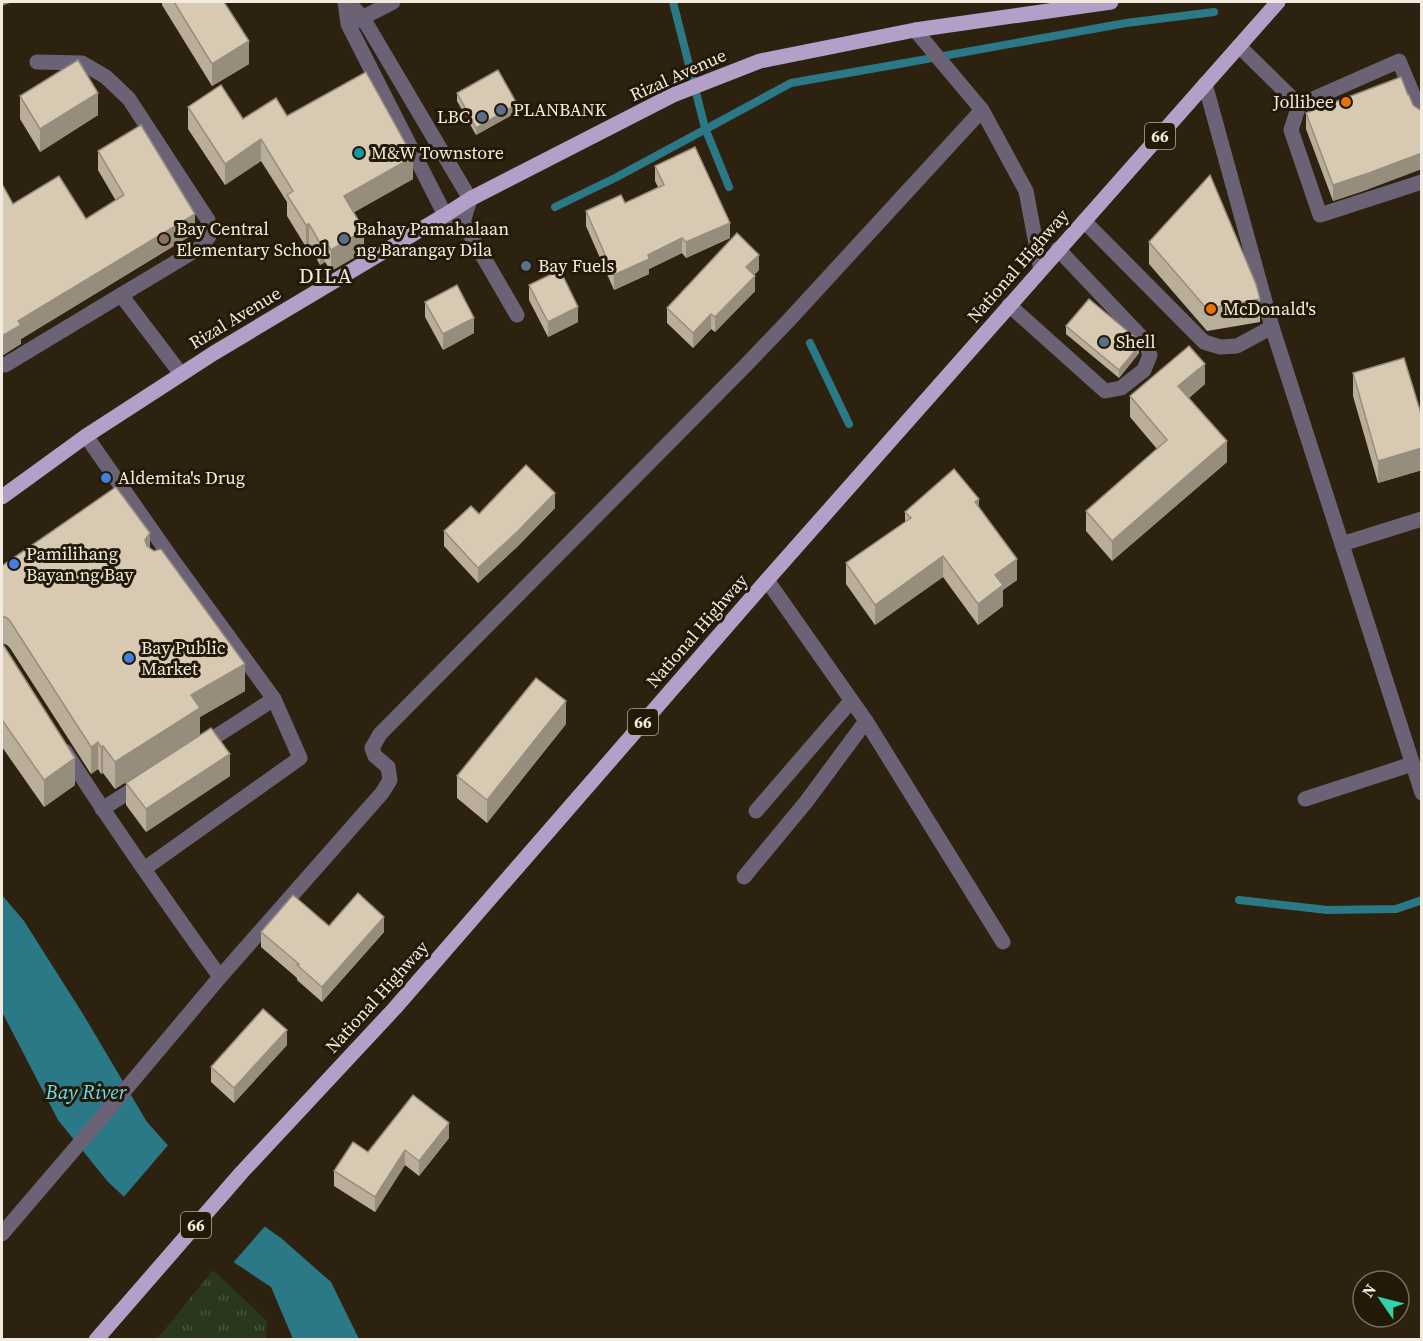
<svg xmlns="http://www.w3.org/2000/svg" width="1423" height="1341" viewBox="0 0 1423 1341" font-family="'Source Serif 4',serif">
<style>
.grass{fill:url(#grass-tufts)}
.water{fill:#2b7886}
.pier{fill:#2d2210}
.lines{fill:none;stroke-linecap:round;stroke-linejoin:round}
.stream{stroke:#2b7886;stroke-width:8}
.minor{stroke:#6c6276;stroke-width:15}
.major{stroke:#b49fc9;stroke-width:15}
.wall{fill:#baad9a}
.shaded-wall{fill:#978d7d}
.building{fill:#d8c9b3;stroke:#978d7d;stroke-width:1.5}
.food-dot{fill:#e8710a;stroke:#231907;stroke-width:2}
.service-dot{fill:#5c6f8a;stroke:#231907;stroke-width:2}
.culture-dot{fill:#0f9aa8;stroke:#231907;stroke-width:2}
.education-dot{fill:#8d6e63;stroke:#231907;stroke-width:2}
.shop-dot{fill:#3f7fe0;stroke:#231907;stroke-width:2}
.labels{text-anchor:middle;stroke-width:6;stroke-linejoin:round;paint-order:stroke}
.shield{fill:#231907;stroke:#b4ac9e;stroke-width:1.5}
.shield-label{font-size:16px;font-weight:bold;fill:#f2ebdf}
.street-label{font-size:18px;fill:#f2ebdf;stroke:#231907}
.poi-label{font-size:18px;fill:#f2ebdf;stroke:#231907;text-anchor:start}
.water-label{font-size:20px;font-style:italic;fill:#6cdcf2;stroke:#231907}
.quarter-label{font-size:21px;letter-spacing:1.5px;fill:#f2ebdf;stroke:#231907}
</style>
<defs>
<pattern id="grass-tufts" width="24" height="20" patternUnits="userSpaceOnUse" patternTransform="scale(1.5)"><rect width="24" height="20" fill="#29371c"/><path d="M3 7l-1-3M5 7V3M7 7l1-3M15 17l-1-3M17 17v-4M19 17l1-3" fill="none" stroke="#48543d"/></pattern>
</defs>
<rect width="100%" height="100%" fill="#2d2210"/>
<polygon class="grass" points="213,1270 267,1321 266,1339 157,1339"/>
<polygon class="water" points="2,895 24,921 83,1014 147,1122 199,1180 281,1238 331,1282 359,1339 293,1339 271,1287 223,1255 156,1226 108,1182 58,1120 2,1012"/>
<polygon class="pier" points="170,1143 201,1177 267,1224 232,1264 222,1257 155,1229 122,1199"/>
<g class="lines">
<g class="stream">
<polyline points="673,2 705,128 729,187"/>
<polyline points="555,207 617,177 791,83 899,64 1126,23 1214,12"/>
<polyline points="810,343 849,424"/>
<polyline points="1239,900 1327,910 1396,909 1422,900"/>
</g>
<g class="minor">
<polyline points="345,2 348,24 445,215 463,222 517,315"/>
<polyline points="348,2 363,18 470,199 463,222"/>
<polyline points="356,21 393,2"/>
<polyline points="915,30 982,110 1026,191 1041,270"/>
<polyline points="1239,46 1299,105"/>
<polyline points="37,62 82,63 106,77 129,99 208,220 209,236 201,247 121,295 181,374"/>
<polyline points="1205,84 1272,327 1422,793"/>
<polyline points="1422,116 1399,61 1299,105 1291,130 1320,215 1422,182"/>
<polyline points="1084,221 1204,342 1220,347 1237,346 1272,327"/>
<polyline points="1009,305 1105,391 1121,388 1144,370 1150,355 1145,341 1058,249"/>
<polyline points="5,365 121,295"/>
<polyline points="86,436 172,559 274,699 300,758 144,869"/>
<polyline points="1342,544 1422,519"/>
<polyline points="767,580 866,721 1003,942"/>
<polyline points="201,746 274,699"/>
<path d="M65,751C114,828 167,903 220,977"/>
<polyline points="1305,799 1412,764"/>
<polyline points="102,809 143,783"/>
<polyline points="756,811 851,701"/>
<polyline points="744,877 806,802 866,721"/>
<polyline points="2,1234 120,1096 220,977 382,793 390,780 388,767 375,756 372,748 380,734 745,366 790,319 982,110"/>
</g>
<g class="major">
<polyline points="2,497 86,436 214,353 445,215 470,199 673,95 760,61 915,30 1111,2"/>
<polyline points="96,1340 242,1172 395,1008 767,580 1278,2"/>
</g>
</g>
<g class="wall">
<polygon points="162,2 224,2 249,64 212,86 162,5"/>
<polygon points="457,93 517,112 476,135 457,101"/>
<polygon points="1408,95 1413,105 1369,189 1333,201 1306,129 1306,113"/>
<polygon points="20,96 98,115 40,152 20,119"/>
<polygon points="188,107 243,119 287,116 413,179 354,212 364,252 331,271 325,262 320,265 309,245 306,247 287,216 287,202 261,161 225,185 188,129"/>
<polygon points="98,151 195,233 21,339 21,344 13,204 86,219 116,201 98,170"/>
<polygon points="655,166 730,238 686,258 682,253 649,269 649,274 614,290 586,226 586,211 625,203 658,187 655,181"/>
<polygon points="1149,242 1260,299 1260,322 1207,331 1149,264"/>
<polygon points="759,270 754,275 755,291 715,332 711,329 693,348 667,323 667,308"/>
<polygon points="529,285 578,322 548,337 529,300"/>
<polygon points="425,302 474,333 443,350 425,317"/>
<polygon points="1066,326 1139,353 1119,378 1066,334"/>
<polygon points="1353,373 1422,417 1422,470 1378,483 1353,396"/>
<polygon points="1205,384 1189,398 1227,462 1112,561 1086,531 1086,511 1157,449 1130,417 1130,396"/>
<polygon points="979,507 1017,580 1003,590 1003,606 978,625 943,577 875,625 846,584 846,563 905,522 905,512"/>
<polygon points="555,508 517,547 478,583 444,546 444,531 479,514"/>
<polygon points="150,548 245,691 200,717 200,735 115,789 103,773 101,774 98,769 91,774 10,648 7,645 2,643 75,785 44,807 2,747 2,566"/>
<polygon points="566,724 487,823 457,798 457,776"/>
<polygon points="230,776 146,832 126,805 126,783"/>
<polygon points="329,926 384,932 322,1002 297,980 297,978 261,947 261,932"/>
<polygon points="287,1045 234,1103 211,1082 211,1067"/>
<polygon points="449,1138 419,1176 405,1165 375,1212 334,1186 334,1171 368,1152"/>
</g>
<g class="shaded-wall">
<polygon points="2,2 12,2 2,6"/>
<polygon points="249,41 249,64 212,86 212,64"/>
<polygon points="98,93 98,115 40,152 40,129"/>
<polygon points="517,104 517,112 476,135 476,128"/>
<polygon points="261,139 261,161 225,185 225,164"/>
<polygon points="1422,153 1422,169 1369,189 1333,201 1333,185"/>
<polygon points="413,157 413,179 344,218 344,196"/>
<polygon points="195,214 195,233 21,339 21,344 2,356 2,336 18,321"/>
<polygon points="730,223 730,238 686,258 686,242"/>
<polygon points="309,224 309,245 306,247 306,225"/>
<polygon points="364,230 364,252 331,271 331,250"/>
<polygon points="682,238 682,253 649,269 649,274 614,290 614,275 648,255"/>
<polygon points="325,240 325,262 320,265 320,243"/>
<polygon points="759,255 759,270 746,282 746,267"/>
<polygon points="755,276 755,291 715,332 715,317"/>
<polygon points="578,307 578,322 548,337 548,322"/>
<polygon points="711,314 711,329 693,348 693,333"/>
<polygon points="474,318 474,333 443,350 443,334"/>
<polygon points="1139,346 1139,353 1119,378 1119,370"/>
<polygon points="1205,364 1205,384 1178,407 1178,386"/>
<polygon points="1227,441 1227,462 1112,561 1112,541"/>
<polygon points="1422,448 1422,470 1378,483 1378,461"/>
<polygon points="555,493 555,508 517,547 478,583 478,568"/>
<polygon points="979,499 979,519 975,502"/>
<polygon points="150,533 150,560 145,540"/>
<polygon points="943,556 943,577 875,625 875,605"/>
<polygon points="1017,559 1017,580 1003,590 1003,606 978,625 978,604 995,575"/>
<polygon points="245,664 245,691 200,717 200,735 115,789 115,762 191,695"/>
<polygon points="566,701 566,724 487,823 487,800"/>
<polygon points="98,742 98,769 91,774 91,747"/>
<polygon points="103,746 103,773 101,774 101,747"/>
<polygon points="230,754 230,776 146,832 146,809"/>
<polygon points="75,758 75,785 44,807 44,780"/>
<polygon points="384,917 384,932 322,1002 322,987"/>
<polygon points="287,1030 287,1045 234,1103 234,1088"/>
<polygon points="449,1123 449,1138 419,1176 419,1161"/>
<polygon points="405,1150 405,1165 375,1212 375,1197"/>
</g>
<g class="building">
<polygon points="174,2 224,2 249,41 212,64"/>
<polygon points="78,60 98,93 40,129 20,96"/>
<polygon points="498,70 517,104 476,128 457,93"/>
<polygon points="366,72 413,157 344,196 364,230 331,250 325,240 320,243 309,224 306,225 287,195 293,191 261,139 225,164 188,107 221,85 243,119 276,98 287,116"/>
<polygon points="1401,77 1408,95 1409,95 1413,105 1420,110 1422,110 1422,153 1369,173 1333,185 1306,113"/>
<polygon points="141,125 195,214 18,321 21,325 2,336 2,184 13,204 59,176 86,219 124,195 98,151"/>
<polygon points="695,147 730,223 686,242 682,238 648,255 649,259 614,275 586,211 621,195 625,203 664,185 655,166"/>
<polygon points="1210,175 1256,284 1260,299 1207,309 1149,242"/>
<polygon points="737,233 759,255 746,267 755,276 715,317 711,314 693,333 667,308"/>
<polygon points="560,270 578,307 548,322 529,285"/>
<polygon points="457,285 474,318 443,334 425,302"/>
<polygon points="1089,299 1137,339 1139,346 1119,370 1066,326"/>
<polygon points="1189,346 1205,364 1178,386 1227,441 1112,541 1086,511 1167,440 1130,396"/>
<polygon points="1404,358 1422,417 1422,448 1378,461 1353,373"/>
<polygon points="526,465 555,493 517,532 478,568 444,531 471,506 479,514"/>
<polygon points="954,469 979,499 975,502 1017,559 995,575 1003,585 978,604 943,556 875,605 846,563 911,518 905,512"/>
<polygon points="116,487 150,533 145,540 147,546 154,551 161,549 245,664 191,695 200,708 115,762 103,746 101,747 98,742 91,747 10,621 7,618 2,616 2,566"/>
<polygon points="2,643 75,758 44,780 2,720"/>
<polygon points="536,678 566,701 487,800 457,776"/>
<polygon points="211,728 230,754 146,809 126,783"/>
<polygon points="358,893 384,917 322,987 297,965 299,964 261,932 293,895 329,926"/>
<polygon points="263,1009 287,1030 234,1088 211,1067"/>
<polygon points="413,1095 449,1123 419,1161 405,1150 375,1197 334,1171 353,1142 368,1152"/>
</g>
<g class="food-dot">
<circle cx="1346" cy="102" r="6"/>
<circle cx="1211" cy="309" r="6"/>
</g>
<g class="service-dot">
<circle cx="501" cy="110" r="6"/>
<circle cx="482" cy="117" r="6"/>
<circle cx="344" cy="239" r="6"/>
<circle cx="526" cy="266" r="6"/>
<circle cx="1104" cy="342" r="6"/>
</g>
<circle class="culture-dot" cx="359" cy="153" r="6"/>
<circle class="education-dot" cx="164" cy="239" r="6"/>
<g class="shop-dot">
<circle cx="106" cy="478" r="6"/>
<circle cx="14" cy="564" r="6"/>
<circle cx="129" cy="658" r="6"/>
</g>
<g class="labels">
<g class="shield">
<rect x="1145" y="123" width="30" height="26" rx="4.5"/>
<rect x="628" y="709" width="30" height="26" rx="4.5"/>
<rect x="181" y="1212" width="30" height="26" rx="4.5"/>
</g>
<g class="shield-label">
<text x="1160" y="142">66</text>
<text x="643" y="728">66</text>
<text x="196" y="1231">66</text>
</g>
<g class="street-label">
<text transform="translate(678 75) rotate(-24)" y="6">Rizal Avenue</text>
<text transform="translate(1018 266) rotate(-49)" y="6">National Highway</text>
<text transform="translate(235 318) rotate(-31)" y="6">Rizal Avenue</text>
<text transform="translate(697 631) rotate(-49)" y="6">National Highway</text>
<text transform="translate(377 997) rotate(-48)" y="6">National Highway</text>
</g>
<g class="poi-label">
<text x="1334" y="108" text-anchor="end">Jollibee</text>
<text x="513" y="116">PLANBANK</text>
<text x="470" y="123" text-anchor="end">LBC</text>
<text x="371" y="159">M&amp;W Townstore</text>
<text x="176" y="235">Bay Central<tspan x="176" dy="21">Elementary School</tspan></text>
<text x="356" y="235">Bahay Pamahalaan<tspan x="356" dy="21">ng Barangay Dila</tspan></text>
<text x="538" y="272">Bay Fuels</text>
<text x="1223" y="315">McDonald's</text>
<text x="1116" y="348">Shell</text>
<text x="118" y="484">Aldemita's Drug</text>
<text x="26" y="560">Pamilihang<tspan x="26" dy="21">Bayan ng Bay</tspan></text>
<text x="141" y="654">Bay Public<tspan x="141" dy="21">Market</tspan></text>
</g>
<g class="water-label">
<text x="86" y="1099">Bay River</text>
</g>
<g class="quarter-label">
<text x="326" y="283">DILA</text>
</g>
</g>
<rect width="1423" height="1341" fill="none" stroke="#f2ebdf" stroke-width="6"/>
<g transform="translate(1381 1299) rotate(305)"><circle r="28" fill="#231907" stroke="#766d5d" stroke-width="1.5"/>
<path d="M0-4.5L10 22L0 15L-10 22Z" fill="#31d4a9"/>
<text y="-9" font-size="16" font-weight="bold" text-anchor="middle" fill="#f2ebdf">N</text>
</g>
</svg>
